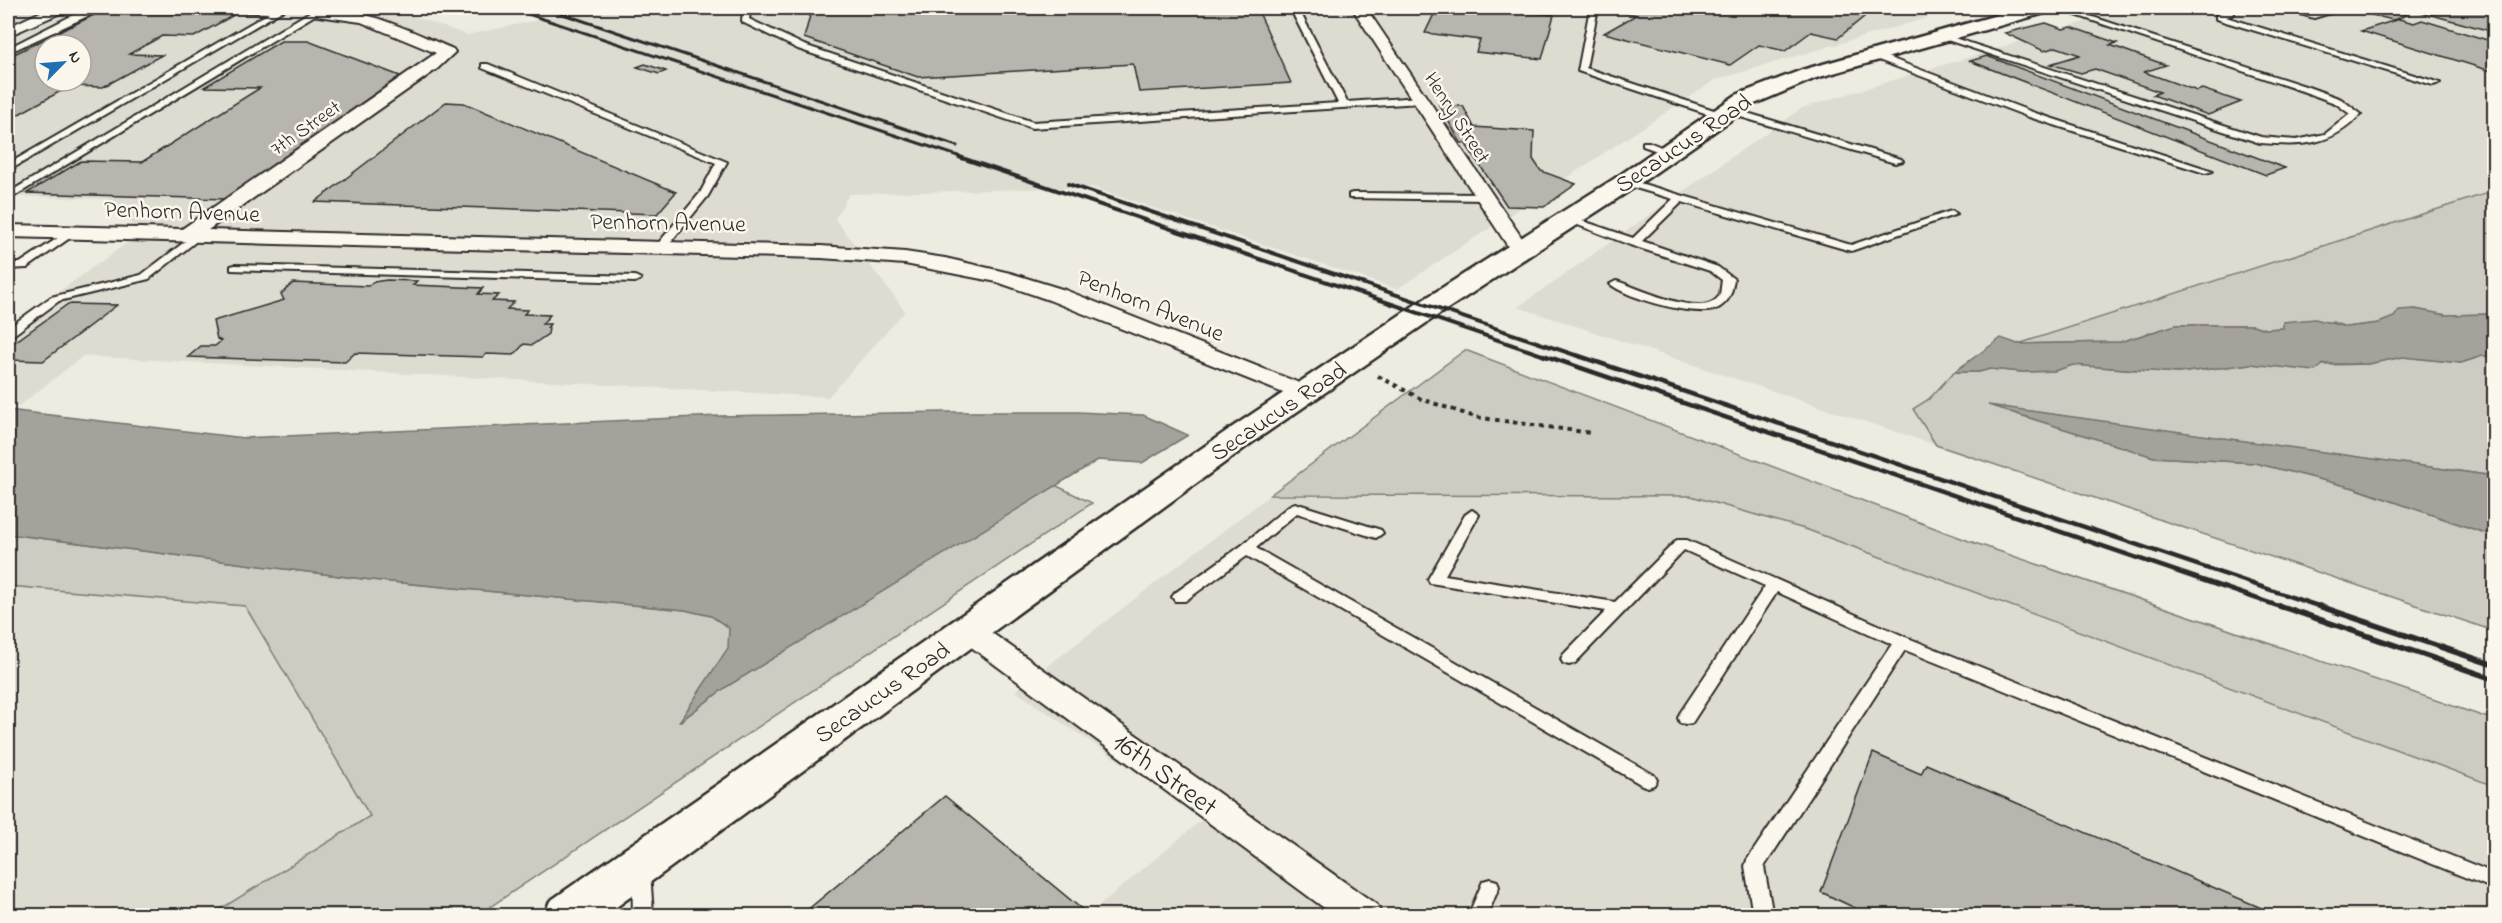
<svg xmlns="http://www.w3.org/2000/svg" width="2502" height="923" viewBox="0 0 2502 923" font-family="'Indie Flower',sans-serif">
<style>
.built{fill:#dedbd1;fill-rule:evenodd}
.green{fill:#cecbc2;stroke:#7c7b76;stroke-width:1.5}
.water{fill:#a4a29a;stroke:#74726e;stroke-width:1.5}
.building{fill:#b8b5ae;stroke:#2b2b2b;stroke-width:1.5;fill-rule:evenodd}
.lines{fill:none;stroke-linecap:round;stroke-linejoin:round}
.service-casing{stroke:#2b2b2b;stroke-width:4}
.minor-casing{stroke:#2b2b2b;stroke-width:4}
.secondary-casing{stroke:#2b2b2b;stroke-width:5}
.path{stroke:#2b2b2b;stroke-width:4;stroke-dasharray:4.5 4.5;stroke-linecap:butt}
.service{fill:#fbf7ec;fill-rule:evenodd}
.minor{fill:#fbf7ec;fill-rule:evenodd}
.secondary{fill:#fbf7ec;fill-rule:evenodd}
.rail-far3{stroke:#2b2b2b;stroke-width:3}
.rail-far2{stroke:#2b2b2b;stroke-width:4}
.rail-far1{stroke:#2b2b2b;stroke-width:4.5}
.rail{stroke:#2b2b2b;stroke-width:6}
.labels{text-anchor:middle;stroke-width:5;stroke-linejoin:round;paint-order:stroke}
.far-street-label{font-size:20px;fill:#2b2b2b;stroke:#fbf7ec}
.street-label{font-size:24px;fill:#2b2b2b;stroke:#fbf7ec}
.near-street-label{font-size:28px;fill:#2b2b2b;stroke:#fbf7ec}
</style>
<rect width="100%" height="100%" fill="#eeebe0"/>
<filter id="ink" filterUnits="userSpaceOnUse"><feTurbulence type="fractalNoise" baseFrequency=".0167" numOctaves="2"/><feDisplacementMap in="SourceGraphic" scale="12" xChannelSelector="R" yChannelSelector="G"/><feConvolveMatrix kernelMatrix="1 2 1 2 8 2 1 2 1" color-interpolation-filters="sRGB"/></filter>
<g filter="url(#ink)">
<g class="built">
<path d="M8,8H390L467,35L595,8H1961L1715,80L1397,289L1091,187L849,194L835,219L905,311L828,397L83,356L14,410H8V328L141,233L107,199L8,196ZM45,45H81V81H45Z"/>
<polygon points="2130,8 2494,8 2494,191 2004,349 1913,409 1936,445 1518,307 1802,108"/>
<polygon points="1270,495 1691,496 1808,530 2494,786 2494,915 1088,915 1204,818 1015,691"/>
<polygon points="8,586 245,606 370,816 211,915 8,915"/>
</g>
<g class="green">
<polygon points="2494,191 2494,314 2446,315 2415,309 2379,323 2346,327 2333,322 2283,323 2284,328 2265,329 2253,325 2176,325 2120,342 2018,344"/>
<polygon points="1465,350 1969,541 2494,720 2494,786 1808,530 1691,496 1270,495"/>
<polygon points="2482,356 2494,357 2494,476 1993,406 2154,457 2255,463 2354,488 2485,533 2494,534 2494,631 1936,445 1913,409 1929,399 1954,372 1979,372 1990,369 2022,372 2054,371 2073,365 2178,373 2250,364 2282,366 2368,364 2403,357 2461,363"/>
<polygon points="1055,485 1092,503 478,915 211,915 370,816 245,606 8,586 8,534 371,580 685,610 711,616 729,628 729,648 681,721 726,687"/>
</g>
<g class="water">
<polygon points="2415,309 2446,315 2494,314 2494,357 2482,356 2461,363 2403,357 2368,364 2324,364 2315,371 2250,364 2178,373 2073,365 2054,371 2022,372 1990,369 1979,372 1954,372 2001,338 2018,344 2120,342 2176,325 2253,325 2265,329 2283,328 2283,322 2315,319 2346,327 2379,323 2394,317 2399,310"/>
<polygon points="1988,405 2494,476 2494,534 2485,533 2354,488 2255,463 2154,457"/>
<polygon points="8,410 244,438 720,416 946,412 1077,412 1143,415 1188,435 1142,463 1098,460 726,687 679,722 728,648 729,628 711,616 685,610 371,580 8,534"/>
</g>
<g class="building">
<polygon points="812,8 1257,8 1291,83 1139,92 1133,64 918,77 804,38"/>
<polygon points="1437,8 1484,8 1554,15 1542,59 1476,52 1480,40 1425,33"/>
<polygon points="1613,8 1875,8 1838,38 1811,32 1785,51 1759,45 1730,65 1604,33 1636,15 1611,9"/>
<polygon points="2343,8 2381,8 2407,15 2393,20"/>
<polygon points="2406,8 2494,8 2494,32"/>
<path d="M100,12L234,15L194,37L162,36L129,54L162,55L103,87L70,86L8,120V57ZM45,45H81V81H45Z"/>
<polygon points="2399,19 2414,23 2422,20 2494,42 2494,72 2361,31"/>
<polygon points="2046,23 2063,29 2071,27 2117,43 2110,45 2166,65 2144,72 2197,91 2202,89 2241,102 2208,115 2153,95 2160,92 2095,69 2081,73 2050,64 2080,55 2056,47 2044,51 2005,33"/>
<polygon points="281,41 308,41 400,76 226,199 27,193 81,161 142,162 260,88 204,87"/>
<polygon points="1987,56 2285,168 2266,175 1970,61"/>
<polygon points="645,64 666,71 659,74 637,67"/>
<polygon points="446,102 464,103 676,192 657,214 315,202"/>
<polygon points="1439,105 1463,106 1474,127 1534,131 1533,159 1541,171 1576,184 1544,207 1507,206 1465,143 1461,143"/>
<polygon points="387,280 417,281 413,285 483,288 478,294 499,295 492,301 514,302 507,309 528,310 524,314 550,315 542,324 550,324 547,328 549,328 548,334 532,345 524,344 514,355 486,354 483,357 355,353 345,362 188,357 201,346 215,346 221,341 217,339 213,321 284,300 281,294 293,283 368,286 373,282"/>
<polygon points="68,304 117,305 43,361 8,360 8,347"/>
<polygon points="1873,753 1921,774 1926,764 2280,916 1872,916 1821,892"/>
<polygon points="945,796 1090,916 800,916"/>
</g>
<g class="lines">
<g class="service-casing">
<g id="service">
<polygon points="94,8 105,8 8,53 8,48 81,11"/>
<polygon points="163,8 287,8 8,171 8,164 269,13 167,10"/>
<polygon points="743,8 751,8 749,19 804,45 1033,122 1338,103 1290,8 1298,8 1347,102 1420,97 1424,100 1420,103 1032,128 798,49 742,22"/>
<polygon points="1590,8 1598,8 1586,68 1723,113 1723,117 1717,117 1578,71"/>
<path d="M2055,8H2065L2308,87L2341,99L2361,114C2330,147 2302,146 2260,143L1938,37L1945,35L2261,137L2296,140L2325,134L2350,114L2335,103L2302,91Z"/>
<polygon points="2211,8 2234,10 2234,14 2226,17 2440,83 2433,85 2216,19 2216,15 2223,12"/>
<polygon points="2281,8 2292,8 2314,14 2333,9 2337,11 2314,18"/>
<polygon points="313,10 320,12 8,200 8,193"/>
<polygon points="1873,54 1879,54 2035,113 2213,171 2205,173 2029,117 1873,58"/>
<polygon points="482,64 488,64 727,162 708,196 664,250 656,250 656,246 700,193 716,163 482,68"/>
<polygon points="1727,107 1901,159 1903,161 1895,163 1724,112 1724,108"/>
<polygon points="1643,142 1649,142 1673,152 1668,155 1643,146"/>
<path d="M1626,179L1851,245L1948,212L1952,211L1957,214L1851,251L1682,202L1642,241L1718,267L1734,279C1732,290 1731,300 1720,307C1701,320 1626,298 1610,284L1616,281C1636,286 1707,323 1720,294C1721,290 1721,284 1722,280L1710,271L1630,245L1562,219L1563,217H1571L1633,238L1673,199L1622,184L1621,182Z"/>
<polygon points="1353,193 1485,194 1490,197 1485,200 1349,198 1349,194"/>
<polygon points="70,230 74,231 74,235 27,268 8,269 8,263 20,263"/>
<polygon points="195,234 199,235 199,239 149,279 59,301 12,336 8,336 8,328 51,297 141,275"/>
<polygon points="235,265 635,276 641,279 635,282 231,270 231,266"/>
<polygon points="1295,503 1381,530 1383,533 1376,538 1297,513 1256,548 1654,775 1657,780 1654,785 1648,787 1642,785 1247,556 1185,601 1175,601 1172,597 1175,593 1241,546 1290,505"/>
<polygon points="1472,510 1479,515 1445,575 1615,602 1677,540 1687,540 1908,638 2494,873 2494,889 1905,650 1764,867 1773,916 1753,916 1745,866 1747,860 1892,644 1777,592 1692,723 1686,724 1680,723 1678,718 1680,713 1765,586 1684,550 1575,663 1569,665 1563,663 1561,659 1563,655 1606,611 1430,583 1428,579 1465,515"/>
<polygon points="641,862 648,864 650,870 653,916 633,916 632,870 634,864"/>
<polygon points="1490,879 1497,881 1499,887 1487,916 1468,916 1483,881"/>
</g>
</g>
<g class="minor-casing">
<g id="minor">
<polygon points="49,8 67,8 65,11 8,36 8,27"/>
<path d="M316,8C366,8 408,30 453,49L455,52L437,69L208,230L821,246L905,252L945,258L1010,273L1065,290L1312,388L1316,393L1312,398L1304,400L1296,398L1049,300L997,282L905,264L821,258L8,237V225L182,229L436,53L361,22L311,15L309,12Z"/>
<polygon points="1352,8 1366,8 1530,250 1527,254 1513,254"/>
<polygon points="969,620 979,624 1377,905 1382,916 1335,916 959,638 954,631 959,624"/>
</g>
</g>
<g class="secondary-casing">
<polygon id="secondary" points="2022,8 2050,8 2048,12 1816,78 1752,105 1635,187 1435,317 1250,444 604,916 544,916 550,901 1228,430 1415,305 1617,177 1736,95 1802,70"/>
</g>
<polyline class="path" points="1378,376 1421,399 1475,417 1591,433"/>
<use href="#service" class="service"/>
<use href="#minor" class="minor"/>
<use href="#secondary" class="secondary"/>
<g class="rail-far3">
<polyline points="510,8 964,158"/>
<polyline points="545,8 957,146"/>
</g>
<g class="rail-far2">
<polyline points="959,157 1548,357"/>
<polyline points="1068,184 1581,357"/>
</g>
<g class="rail-far1">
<polyline points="1543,355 2284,608"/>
<polyline points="1576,355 2324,608"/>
</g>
<g class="rail">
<polyline points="2280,606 2494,679"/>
<polyline points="2319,606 2494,665"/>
</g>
</g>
</g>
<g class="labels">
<g class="far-street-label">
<text transform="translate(1458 117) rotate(57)" y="7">Henry Street</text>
<text transform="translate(305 127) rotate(-35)" y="7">7th Street</text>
</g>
<g class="street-label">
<text transform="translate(1683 143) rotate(-34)" y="8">Secaucus Road</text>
<text transform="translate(182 211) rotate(2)" y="8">Penhorn Avenue</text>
<text transform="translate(668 222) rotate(1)" y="8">Penhorn Avenue</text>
<text transform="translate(1151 305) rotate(22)" y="8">Penhorn Avenue</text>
<text transform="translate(1278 411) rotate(-34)" y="8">Secaucus Road</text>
<text transform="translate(882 692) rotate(-35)" y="8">Secaucus Road</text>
</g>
<g class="near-street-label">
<text transform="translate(1166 773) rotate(36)" y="10">16th Street</text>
</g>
</g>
<rect width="2502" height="923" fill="none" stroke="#fbf7ec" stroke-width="30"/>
<rect x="15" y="15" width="2472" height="893" fill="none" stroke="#2b2b2b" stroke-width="2" filter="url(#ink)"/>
<g transform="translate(63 63) rotate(65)"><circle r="28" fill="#fbf7ec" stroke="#a8a59f" stroke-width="1.5"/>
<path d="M0-4.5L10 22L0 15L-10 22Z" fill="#1f6fb2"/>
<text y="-9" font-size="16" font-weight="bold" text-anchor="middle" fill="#2b2b2b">N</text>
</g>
</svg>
